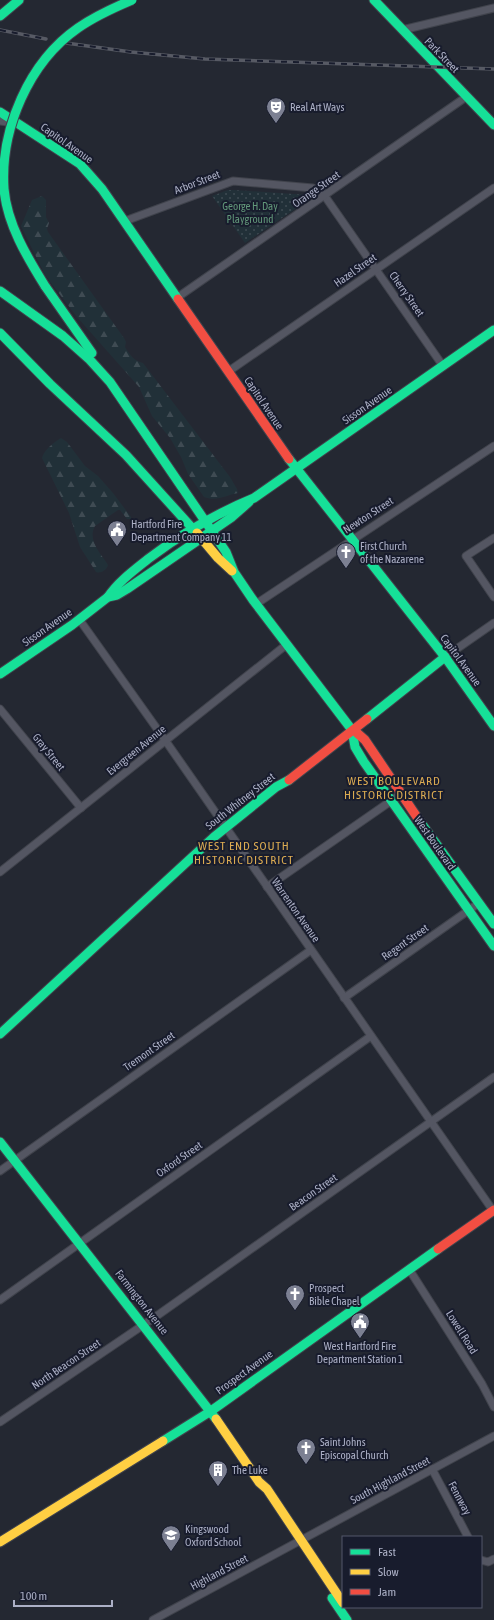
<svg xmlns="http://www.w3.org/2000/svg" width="494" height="1620" viewBox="0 0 494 1620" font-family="'Asap Condensed',sans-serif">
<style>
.forest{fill:url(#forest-firs)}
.park{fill:url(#park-dots)}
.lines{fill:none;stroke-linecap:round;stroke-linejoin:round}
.street-casing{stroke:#40434c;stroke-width:9}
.fast-casing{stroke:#40434c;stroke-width:11}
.slow-casing{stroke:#40434c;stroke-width:11}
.jam-casing{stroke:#40434c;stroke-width:11}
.street{stroke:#545662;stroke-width:7}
.fast{stroke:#16e098;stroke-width:9}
.slow{stroke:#ffcf43;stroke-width:9}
.jam{stroke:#f24e42;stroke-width:9}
.rail-casing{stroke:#575a64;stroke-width:3.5}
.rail{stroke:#181c2d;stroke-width:2;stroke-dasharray:6;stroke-linecap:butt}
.fast-bridge-casing{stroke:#40444e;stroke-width:11;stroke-linecap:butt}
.fast-bridge{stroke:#16e098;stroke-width:9}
.labels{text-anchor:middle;stroke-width:4;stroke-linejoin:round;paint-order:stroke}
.street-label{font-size:11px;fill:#acb0c6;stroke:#181c2d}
.poi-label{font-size:11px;fill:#acb0c6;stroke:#181c2d;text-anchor:start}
.park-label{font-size:11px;fill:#62987a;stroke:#181c2d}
.neighbourhood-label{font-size:12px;letter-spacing:1px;fill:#dbab52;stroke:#181c2d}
</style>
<defs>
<pattern id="forest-firs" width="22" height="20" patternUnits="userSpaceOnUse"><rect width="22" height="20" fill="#213038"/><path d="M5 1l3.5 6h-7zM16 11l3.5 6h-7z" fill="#3f4b53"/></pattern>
<pattern id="park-dots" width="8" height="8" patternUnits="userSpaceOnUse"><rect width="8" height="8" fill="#213038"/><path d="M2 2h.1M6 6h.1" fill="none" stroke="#3f4b53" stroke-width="1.8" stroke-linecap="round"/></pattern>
</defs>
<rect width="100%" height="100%" fill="#242832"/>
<g class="forest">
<path d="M42,196L46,200V217L49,223L47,229L48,232L124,338L126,342L125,347C130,355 134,361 143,363L230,477L237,489L238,493C226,495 217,502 204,497L188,474L181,457L170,438L152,416L139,387L77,317L45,275L21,226L32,200Z"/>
<path d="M61,438L67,442L85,466L98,476L113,493L131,517V519H127L120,510H118L95,526C87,540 101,554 108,565C107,570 100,574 96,572L80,547L69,513L42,458C44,450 54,442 61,438Z"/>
</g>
<polygon class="park" points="228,190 234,190 308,195 307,201 245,243 212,196"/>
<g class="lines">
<g class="street-casing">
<g id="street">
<polyline points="402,30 494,8"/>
<polyline points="0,121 14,123"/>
<polyline points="125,221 233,181 313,188 322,192 443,366"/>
<polyline points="178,297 466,97"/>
<polyline points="229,371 494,188"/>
<polyline points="494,538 466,556 494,597"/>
<polyline points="256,604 494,446"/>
<polyline points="79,619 165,740 494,1212"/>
<polyline points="445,657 494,623"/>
<polyline points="0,709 81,808"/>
<polyline points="0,872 286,645"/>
<polyline points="267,887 401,794"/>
<polyline points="344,998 479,903"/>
<polyline points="0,1171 311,950"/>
<polyline points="409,1269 482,1384 494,1407"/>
<polyline points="0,1300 371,1036"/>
<polyline points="0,1422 158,1315 494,1077"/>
<polyline points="432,1469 468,1537"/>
<polyline points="481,1560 488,1562 494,1559"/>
<polyline points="153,1620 494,1436"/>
</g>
</g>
<g class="fast-casing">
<g id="fast">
<polyline points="374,0 494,125"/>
<polyline points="0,16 19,0"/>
<polyline points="0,112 80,164 102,189 178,299"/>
<polyline points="45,286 92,353"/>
<polyline points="0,291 63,336 90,360 110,382 205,521"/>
<polyline points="0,333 50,384 126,455 193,529"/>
<polyline points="289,459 445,657 494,726"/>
<polyline points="205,521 226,552 234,572 253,600 352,730 357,733"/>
<path d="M108,597C118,582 133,571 148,559C181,534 215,514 254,498L494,330"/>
<polyline points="0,674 72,625 108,597 117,595 127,589 232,517 249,502"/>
<polyline points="367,719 445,657"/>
<polyline points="352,730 355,747 364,762 494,946"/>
<polyline points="421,823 494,924"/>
<polyline points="0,1034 214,837 276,787 289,780"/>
<polyline points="0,1142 216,1419"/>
<polyline points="163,1441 211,1411 438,1249"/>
<polyline points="332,1598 347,1620"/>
</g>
</g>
<g class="slow-casing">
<g id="slow">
<polyline points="197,533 218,558 232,571"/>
<polyline points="216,1419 259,1482 267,1489 343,1603"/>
<polyline points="0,1542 163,1441"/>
</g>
</g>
<g class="jam-casing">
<g id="jam">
<polyline points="178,299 289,459"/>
<polyline points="357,733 365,740 421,823"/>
<polyline points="289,780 367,719"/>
<polyline points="438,1249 494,1210"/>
</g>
</g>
<use href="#street" class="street"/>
<use href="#fast" class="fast"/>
<use href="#slow" class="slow"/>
<use href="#jam" class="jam"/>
<g class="rail-casing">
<g id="rail">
<polyline points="0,30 46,39"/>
<polyline points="66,43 131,52 205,59 494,69"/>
</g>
</g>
<use href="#rail" class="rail"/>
<g class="fast-bridge-casing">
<path id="fast-bridge" d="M45,286C27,257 7,224 4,189C0,129 29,62 78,28C95,16 113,8 132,0"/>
</g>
<use href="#fast-bridge" class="fast-bridge"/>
</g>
<defs>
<g id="theatre-pin" transform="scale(1)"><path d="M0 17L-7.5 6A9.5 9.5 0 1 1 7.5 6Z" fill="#7c8092" stroke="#181c2d"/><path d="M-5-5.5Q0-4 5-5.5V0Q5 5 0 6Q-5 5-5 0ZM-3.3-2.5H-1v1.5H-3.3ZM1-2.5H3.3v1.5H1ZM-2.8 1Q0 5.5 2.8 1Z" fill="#fff"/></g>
<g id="civic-pin" transform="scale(1)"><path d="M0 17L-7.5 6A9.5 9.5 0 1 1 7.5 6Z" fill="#7c8092" stroke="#181c2d"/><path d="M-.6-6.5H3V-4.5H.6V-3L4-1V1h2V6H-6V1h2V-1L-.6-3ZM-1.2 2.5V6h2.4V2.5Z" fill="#fff"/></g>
<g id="church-pin" transform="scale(1)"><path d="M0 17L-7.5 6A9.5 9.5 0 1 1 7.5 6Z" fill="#7c8092" stroke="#181c2d"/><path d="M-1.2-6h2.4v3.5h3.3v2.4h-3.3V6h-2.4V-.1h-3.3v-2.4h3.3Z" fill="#fff"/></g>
<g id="building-pin" transform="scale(1)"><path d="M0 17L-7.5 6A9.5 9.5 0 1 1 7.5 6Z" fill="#7c8092" stroke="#181c2d"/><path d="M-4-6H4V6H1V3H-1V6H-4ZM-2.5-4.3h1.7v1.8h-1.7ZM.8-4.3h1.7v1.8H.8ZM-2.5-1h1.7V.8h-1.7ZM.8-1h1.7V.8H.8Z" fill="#fff"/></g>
<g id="school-pin" transform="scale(1)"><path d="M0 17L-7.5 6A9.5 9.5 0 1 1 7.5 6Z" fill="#7c8092" stroke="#181c2d"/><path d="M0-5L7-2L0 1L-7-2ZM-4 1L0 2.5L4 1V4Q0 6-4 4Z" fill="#fff"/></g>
</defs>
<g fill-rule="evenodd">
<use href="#theatre-pin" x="276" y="107"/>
<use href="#civic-pin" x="117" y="530"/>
<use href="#church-pin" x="346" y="552"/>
<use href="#church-pin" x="295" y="1294"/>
<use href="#civic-pin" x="360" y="1322"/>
<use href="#church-pin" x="306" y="1448"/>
<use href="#building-pin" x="218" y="1470"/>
<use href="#school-pin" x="171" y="1535"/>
</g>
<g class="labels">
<g class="street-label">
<text transform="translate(442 55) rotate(46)" y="4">Park Street</text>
<text transform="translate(67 143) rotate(35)" y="4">Capitol Avenue</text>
<text transform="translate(197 182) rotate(-21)" y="4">Arbor Street</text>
<text transform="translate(316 189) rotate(-35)" y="4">Orange Street</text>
<text transform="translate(355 270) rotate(-35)" y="4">Hazel Street</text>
<text transform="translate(407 294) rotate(55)" y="4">Cherry Street</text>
<text transform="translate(264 403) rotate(56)" y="4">Capitol Avenue</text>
<text transform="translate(367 405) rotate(-35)" y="4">Sisson Avenue</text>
<text transform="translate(368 515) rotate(-33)" y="4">Newton Street</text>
<text transform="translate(47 627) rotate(-35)" y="4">Sisson Avenue</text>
<text transform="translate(461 660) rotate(54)" y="4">Capitol Avenue</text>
<text transform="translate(136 750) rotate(-39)" y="4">Evergreen Avenue</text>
<text transform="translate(49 752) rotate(51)" y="4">Gray Street</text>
<text transform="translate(240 801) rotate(-38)" y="4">South Whitney Street</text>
<text transform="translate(435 843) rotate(55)" y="4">West Boulevard</text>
<text transform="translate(296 910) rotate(55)" y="4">Warrenton Avenue</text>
<text transform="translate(405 942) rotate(-35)" y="4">Regent Street</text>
<text transform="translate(149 1051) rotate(-35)" y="4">Tremont Street</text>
<text transform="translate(179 1159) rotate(-35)" y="4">Oxford Street</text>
<text transform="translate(313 1192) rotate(-35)" y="4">Beacon Street</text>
<text transform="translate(142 1302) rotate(52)" y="4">Farmington Avenue</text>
<text transform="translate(462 1332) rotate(58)" y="4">Lowell Road</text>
<text transform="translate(66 1364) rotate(-34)" y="4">North Beacon Street</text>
<text transform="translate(244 1372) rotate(-36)" y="4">Prospect Avenue</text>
<text transform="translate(390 1480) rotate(-28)" y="4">South Highland Street</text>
<text transform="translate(460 1498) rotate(62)" y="4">Fennway</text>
<text transform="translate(219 1572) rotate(-28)" y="4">Highland Street</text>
</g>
<g class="poi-label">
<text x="290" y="111">Real Art Ways</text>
<text x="131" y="528">Hartford Fire<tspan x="131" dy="13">Department Company 11</tspan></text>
<text x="360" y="550">First Church<tspan x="360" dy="13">of the Nazarene</tspan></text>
<text x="309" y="1292">Prospect<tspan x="309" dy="13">Bible Chapel</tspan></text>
<text x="360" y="1350" text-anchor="middle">West Hartford Fire<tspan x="360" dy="13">Department Station 1</tspan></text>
<text x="320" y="1446">Saint Johns<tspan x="320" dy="13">Episcopal Church</tspan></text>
<text x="232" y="1474">The Luke</text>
<text x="185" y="1533">Kingswood<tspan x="185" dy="13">Oxford School</tspan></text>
</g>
<g class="park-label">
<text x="250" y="210">George H. Day<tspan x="250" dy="13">Playground</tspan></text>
</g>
<g class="neighbourhood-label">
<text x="394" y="785">WEST BOULEVARD<tspan x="394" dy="14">HISTORIC DISTRICT</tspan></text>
<text x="244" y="850">WEST END SOUTH<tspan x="244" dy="14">HISTORIC DISTRICT</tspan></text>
</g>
</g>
<rect x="342" y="1536" width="140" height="72" fill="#181c2d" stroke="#53576a"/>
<rect x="350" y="1549" width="20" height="6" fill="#16e098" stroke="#53576a"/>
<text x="378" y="1556" font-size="12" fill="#acb0c6">Fast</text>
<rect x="350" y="1569" width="20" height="6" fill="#ffcf43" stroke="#53576a"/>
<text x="378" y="1576" font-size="12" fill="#acb0c6">Slow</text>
<rect x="350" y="1589" width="20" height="6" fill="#f24e42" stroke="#53576a"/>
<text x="378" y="1596" font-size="12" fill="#acb0c6">Jam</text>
<path d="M14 1600v6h98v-6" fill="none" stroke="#acb0c6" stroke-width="2"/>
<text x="20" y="1600" font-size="12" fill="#acb0c6" stroke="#181c2d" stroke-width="3" paint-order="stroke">100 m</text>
</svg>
